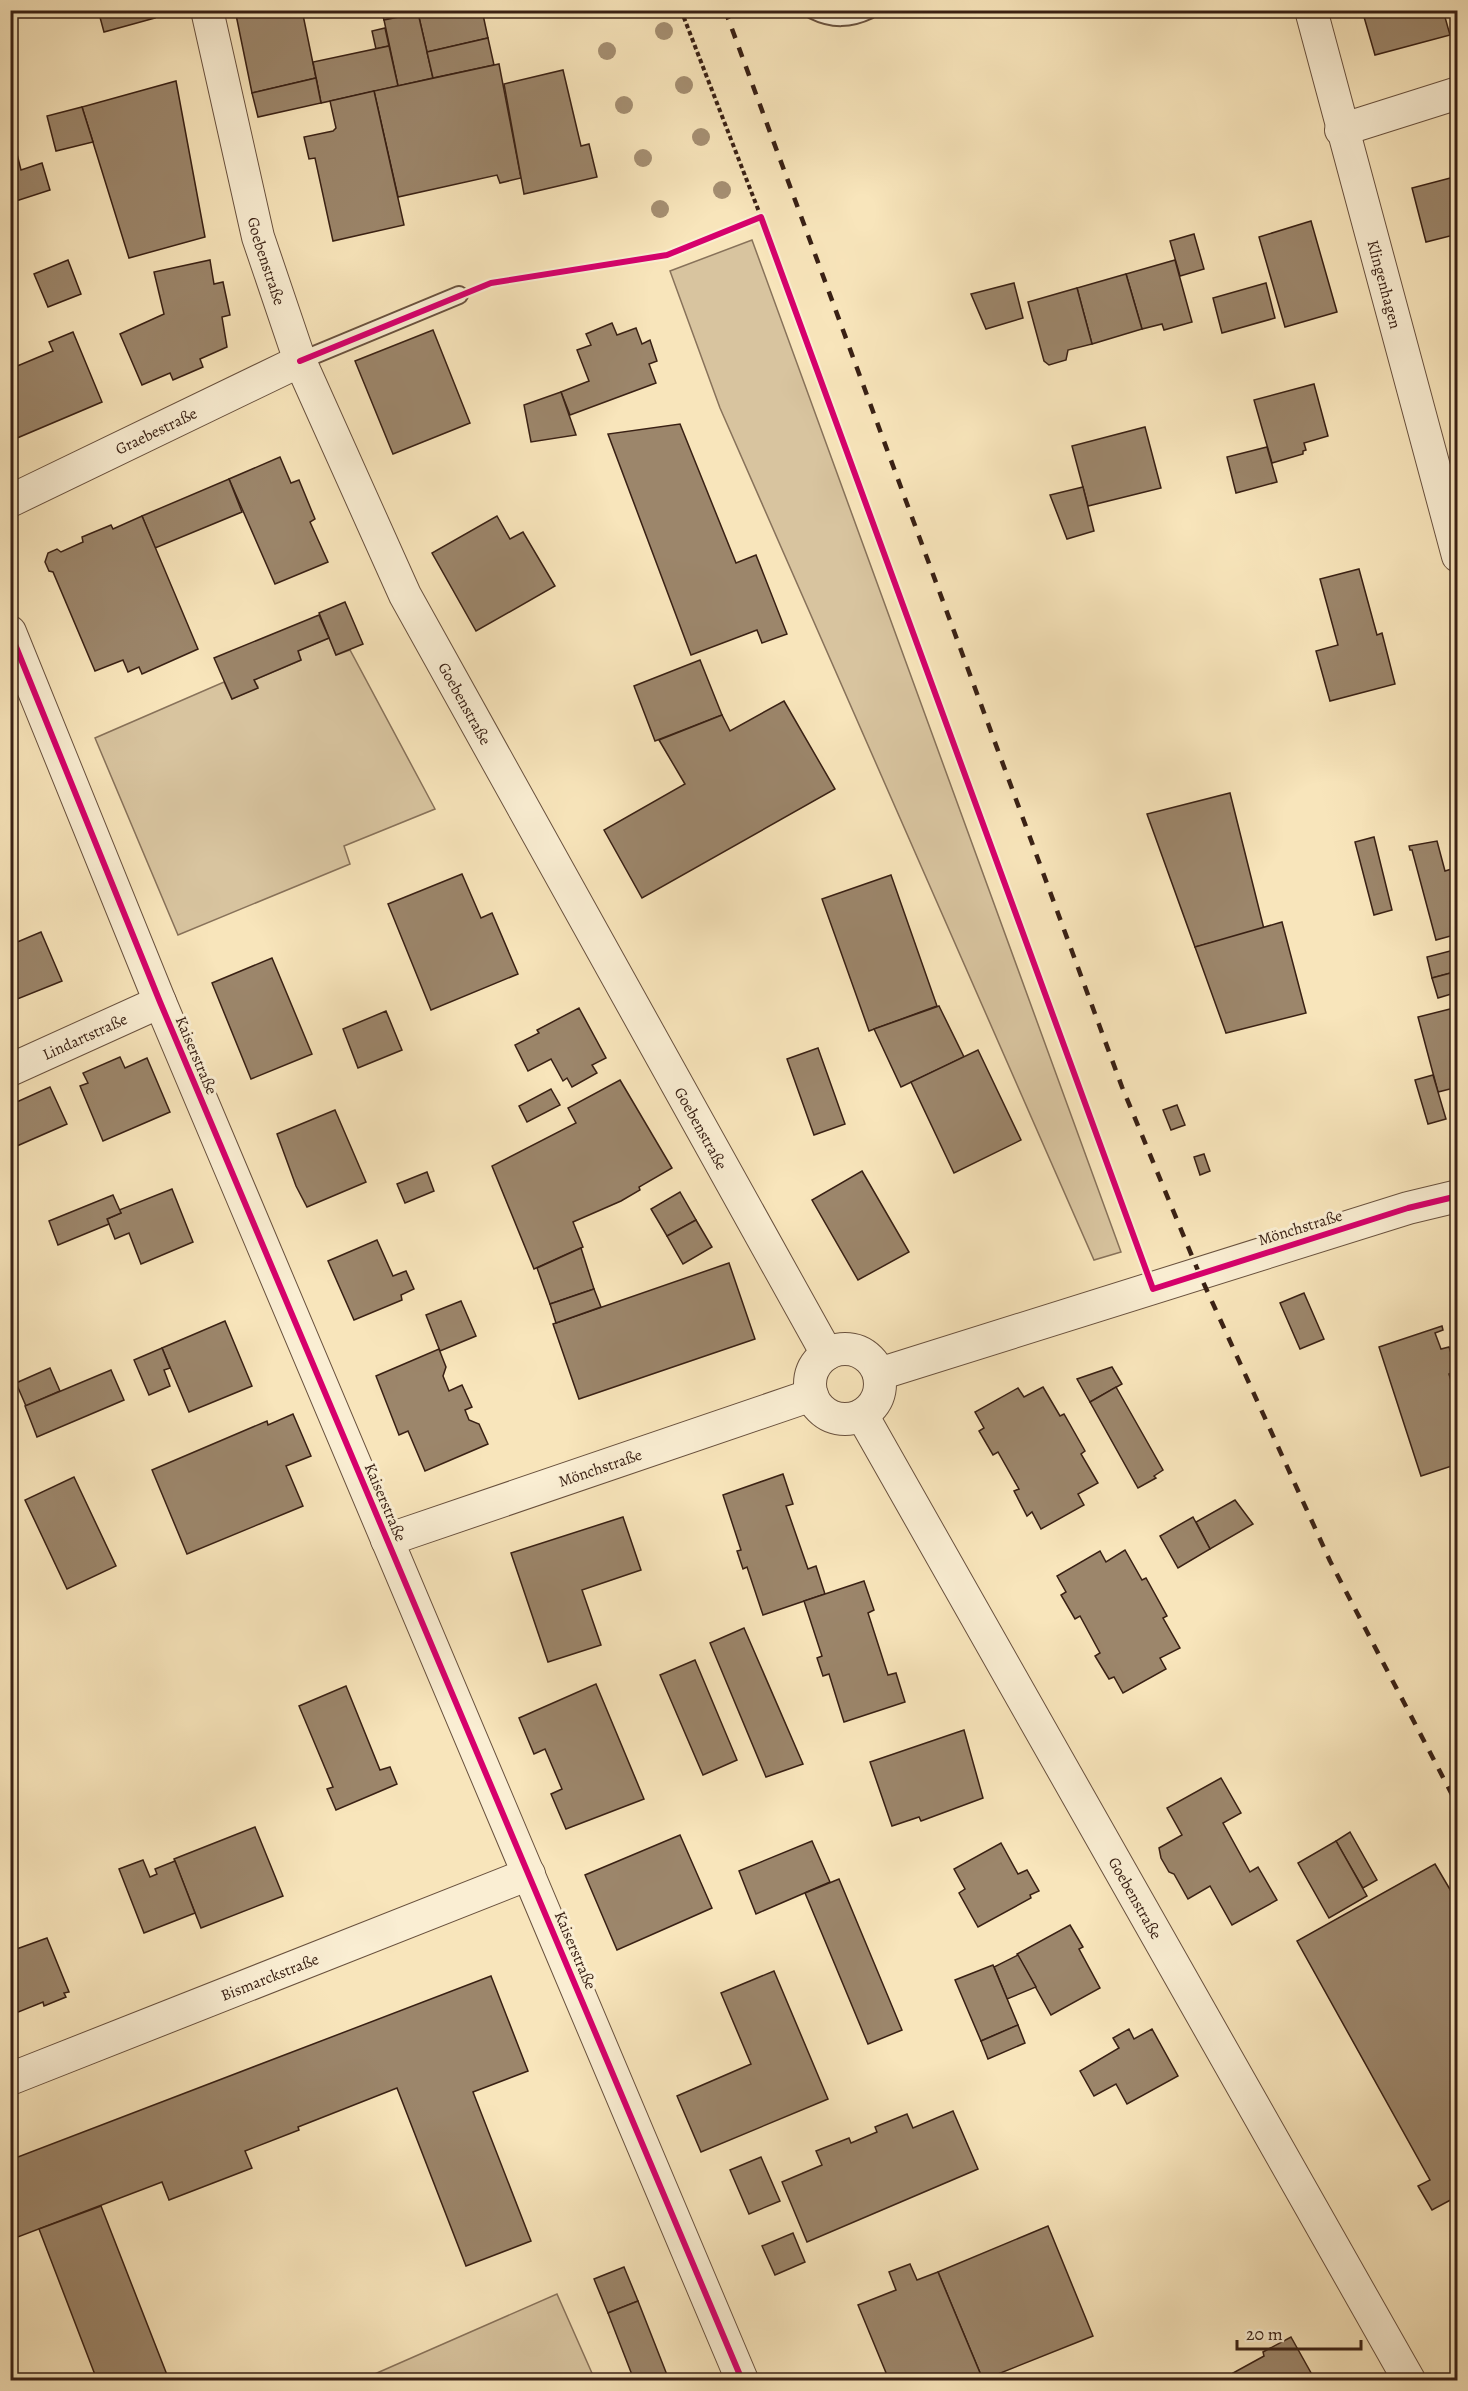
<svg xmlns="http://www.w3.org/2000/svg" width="1468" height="2391" viewBox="0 0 1468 2391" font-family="Alegreya,serif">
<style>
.green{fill:#d8c49f;stroke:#88725a;stroke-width:1.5}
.building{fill:#9c866b;stroke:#392014;stroke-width:1.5}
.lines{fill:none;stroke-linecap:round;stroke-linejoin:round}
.lane-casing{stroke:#69513e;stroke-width:20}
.street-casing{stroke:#69513e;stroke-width:34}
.path{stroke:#392014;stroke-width:4;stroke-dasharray:4.5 3;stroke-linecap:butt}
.lane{stroke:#faeed3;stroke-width:16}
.street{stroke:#faeed3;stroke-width:32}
.rail{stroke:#392014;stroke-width:4.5;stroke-dasharray:10 10;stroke-linecap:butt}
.cycleway-casing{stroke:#faeed3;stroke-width:10}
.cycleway{stroke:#d6006c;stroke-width:6}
.tree{fill:#a58f72}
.labels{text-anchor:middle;stroke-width:6;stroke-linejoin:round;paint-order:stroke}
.street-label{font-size:16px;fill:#392014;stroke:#faeed3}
</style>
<rect width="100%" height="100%" fill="#f8e5bb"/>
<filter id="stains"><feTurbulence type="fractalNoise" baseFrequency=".00333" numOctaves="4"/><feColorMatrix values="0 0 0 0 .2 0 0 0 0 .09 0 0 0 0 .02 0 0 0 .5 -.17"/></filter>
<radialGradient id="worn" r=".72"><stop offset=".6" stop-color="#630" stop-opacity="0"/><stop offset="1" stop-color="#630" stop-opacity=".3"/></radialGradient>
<g class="green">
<polygon points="752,240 1121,1252 1094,1260 720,408 670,271"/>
<polygon points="329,638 336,655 350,650 435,809 344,846 350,864 178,935 95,738 224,682 232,699 258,687 254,680 301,660 298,651"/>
<polygon points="557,2294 595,2380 361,2380"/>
</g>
<g class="building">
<polygon points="98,10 152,10 155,18 104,32"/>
<polygon points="235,10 302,10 316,78 252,93"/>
<polygon points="381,10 428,10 384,20"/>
<polygon points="428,10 482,10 488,38 427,52 418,13"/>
<polygon points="1362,10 1443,10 1450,35 1375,55"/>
<polygon points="418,13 433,78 398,86 384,20"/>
<polygon points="385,28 389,46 376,49 372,31"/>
<polygon points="488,38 494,65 433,78 427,52"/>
<polygon points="389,46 398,86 321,103 313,62"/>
<polygon points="499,64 521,178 500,183 497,175 398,197 374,91"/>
<polygon points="563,70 581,146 589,144 597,177 524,194 504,84"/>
<polygon points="316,78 321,103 258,117 252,93"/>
<polygon points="176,81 205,237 129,258 82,107"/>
<polygon points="374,91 404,225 333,241 315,158 309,159 304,137 333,131 336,128 330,101"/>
<polygon points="82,107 93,142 56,151 47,116"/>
<polygon points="10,151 12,156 17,154 21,170 42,163 50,190 10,203"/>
<polygon points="1458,176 1458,234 1426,242 1412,188"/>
<polygon points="1311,221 1337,312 1285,327 1259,237"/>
<polygon points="1194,234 1204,269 1180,276 1170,241"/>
<polygon points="68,260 81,294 48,307 34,274"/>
<polygon points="210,260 214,284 223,282 230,315 222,317 227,347 200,359 203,367 173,380 170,373 142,385 120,334 164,314 154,272"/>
<polygon points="1175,260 1192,322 1164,330 1162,324 1142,329 1126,274"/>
<polygon points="1126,274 1142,329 1092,344 1077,288"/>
<polygon points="1014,283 1023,318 986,329 971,294"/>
<polygon points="1266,283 1275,318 1222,333 1213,298"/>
<polygon points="1077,288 1092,344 1068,350 1066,360 1049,365 1044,361 1028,302"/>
<polygon points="612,323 617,335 636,328 642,344 650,340 657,361 649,364 656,383 570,415 561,392 589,381 577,350 591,345 586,334"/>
<polygon points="433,330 470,423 393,454 355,361"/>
<polygon points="73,332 102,402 10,441 10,369 53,351 49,342"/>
<polygon points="1314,384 1328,436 1304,443 1306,450 1303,451 1303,454 1272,463 1254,400"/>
<polygon points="561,392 576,435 531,442 524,405"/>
<polygon points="680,424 736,563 756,555 787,634 762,643 757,630 691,655 608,434"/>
<polygon points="1145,427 1161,488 1088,506 1072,446"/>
<polygon points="1267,447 1277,482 1236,493 1227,457"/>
<polygon points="280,457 291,483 299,480 315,519 310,522 328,562 275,584 229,479"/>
<polygon points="229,479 242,512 155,548 142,516"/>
<polygon points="1083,487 1094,531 1067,539 1050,495"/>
<polygon points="142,516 198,649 142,674 139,667 128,672 123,660 95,671 53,572 49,571 45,562 48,553 57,549 61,552 83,542 82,537 111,525 113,529"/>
<polygon points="497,516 510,539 523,532 555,586 476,631 432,553"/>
<polygon points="1359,569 1377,635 1382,633 1395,684 1330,701 1316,651 1338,645 1320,579"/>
<polygon points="345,602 363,644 336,655 319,613"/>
<polygon points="319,615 329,638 298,651 301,660 254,680 258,688 232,699 214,658"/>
<polygon points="700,660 722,715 655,741 634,686"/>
<polygon points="784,701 835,789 642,898 604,830 685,784 659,740 722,715 730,731"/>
<polygon points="1230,793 1264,929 1195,947 1147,814"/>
<polygon points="1374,837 1392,910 1374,915 1355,842"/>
<polygon points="1437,841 1445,871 1458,867 1458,934 1436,940 1412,850 1410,850 1409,846"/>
<polygon points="462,874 481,918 492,913 518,974 431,1010 388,904"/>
<polygon points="891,875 937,1006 869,1031 822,899"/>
<polygon points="1282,922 1306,1013 1226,1033 1195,947"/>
<polygon points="41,932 62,981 10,1002 10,942 14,940 15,943"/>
<polygon points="1458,949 1458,971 1432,978 1427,957"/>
<polygon points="272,958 312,1054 251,1079 212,983"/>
<polygon points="1458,971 1458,992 1438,998 1432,978"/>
<polygon points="939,1006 964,1057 901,1087 874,1029"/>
<polygon points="1458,1007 1458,1087 1438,1092 1418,1017"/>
<polygon points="579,1008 606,1058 592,1065 597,1073 572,1087 567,1078 563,1081 551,1059 528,1071 515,1045 539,1033 537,1030"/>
<polygon points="386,1011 402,1050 358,1068 343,1029"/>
<polygon points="818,1048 845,1124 814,1135 787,1059"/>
<polygon points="978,1050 1021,1140 954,1173 911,1082"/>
<polygon points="120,1057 125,1068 147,1058 170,1112 103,1141 80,1086 88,1083 83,1073"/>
<polygon points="1433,1075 1446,1119 1428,1124 1415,1080"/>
<polygon points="620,1080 672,1168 639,1187 640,1190 621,1201 573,1222 583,1247 534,1269 492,1166 576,1123 568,1108"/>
<polygon points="50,1087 67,1124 10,1149 10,1105"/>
<polygon points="551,1089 560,1105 527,1122 519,1106"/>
<polygon points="1177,1105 1185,1125 1171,1130 1163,1110"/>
<polygon points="335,1110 366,1182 307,1207 296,1186 277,1134"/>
<polygon points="1204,1154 1210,1171 1200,1175 1194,1157"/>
<polygon points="862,1171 909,1252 858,1280 812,1200"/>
<polygon points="427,1172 434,1191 405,1203 397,1184"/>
<polygon points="172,1189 193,1242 141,1264 129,1233 115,1239 107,1219 121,1213 119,1210"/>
<polygon points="680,1192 696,1220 667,1236 651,1209"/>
<polygon points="113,1195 121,1213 107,1219 109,1224 58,1245 49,1221"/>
<polygon points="696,1220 712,1247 683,1264 667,1236"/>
<polygon points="377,1240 393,1276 406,1271 414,1289 401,1295 402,1300 354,1320 328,1261"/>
<polygon points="581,1248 594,1289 550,1304 537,1268"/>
<polygon points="729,1263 755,1339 579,1399 553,1324"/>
<polygon points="594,1289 601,1307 556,1323 550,1304"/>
<polygon points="1304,1293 1324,1339 1300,1349 1280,1303"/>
<polygon points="461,1301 476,1336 440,1351 426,1315"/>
<polygon points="225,1321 252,1386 189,1412 162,1348"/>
<polygon points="1442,1326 1443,1330 1435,1333 1441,1349 1449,1347 1457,1372 1449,1374 1454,1391 1458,1390 1458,1464 1421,1476 1379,1347"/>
<polygon points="162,1348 170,1368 164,1370 170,1386 149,1395 134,1360"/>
<polygon points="439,1349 446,1367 443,1376 449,1391 462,1385 472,1407 465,1410 469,1420 479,1424 488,1444 425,1471 408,1431 399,1435 376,1376"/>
<polygon points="1112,1367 1122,1384 1090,1402 1077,1379"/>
<polygon points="50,1368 60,1391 26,1406 16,1383"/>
<polygon points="111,1370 124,1400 37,1437 25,1406"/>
<polygon points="1043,1387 1060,1416 1064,1414 1085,1451 1081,1454 1098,1483 1078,1494 1084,1505 1041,1529 1032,1512 1027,1516 1014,1491 1019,1489 998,1452 993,1455 979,1431 984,1428 975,1412 1018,1388 1024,1397"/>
<polygon points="1116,1387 1163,1470 1154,1476 1156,1478 1138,1488 1090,1402"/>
<polygon points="293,1414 311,1456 286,1466 303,1506 187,1554 152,1470 267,1421 268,1425"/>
<polygon points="783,1474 793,1504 786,1506 808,1569 816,1566 825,1594 763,1615 747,1567 743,1569 737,1551 741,1550 723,1495"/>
<polygon points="74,1477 116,1566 67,1589 25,1500"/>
<polygon points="1235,1500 1253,1524 1210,1549 1196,1522"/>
<polygon points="623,1517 641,1570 582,1590 601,1645 548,1662 511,1553"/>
<polygon points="1193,1517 1210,1549 1178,1568 1160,1536"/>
<polygon points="1125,1550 1142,1580 1146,1578 1167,1616 1163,1618 1180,1648 1160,1658 1166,1669 1123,1693 1114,1677 1109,1679 1095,1656 1100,1653 1080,1616 1075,1619 1061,1595 1066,1592 1057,1576 1100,1551 1106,1562"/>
<polygon points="864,1581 874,1610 868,1613 888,1675 896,1673 905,1702 844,1722 829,1674 823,1676 817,1658 822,1656 804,1601"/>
<polygon points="744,1628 803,1764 766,1777 710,1643"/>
<polygon points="695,1660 737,1760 703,1775 660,1675"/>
<polygon points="596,1684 644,1799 566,1829 551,1794 562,1789 545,1749 534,1754 519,1718"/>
<polygon points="346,1686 380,1770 390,1767 397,1784 336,1810 327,1789 333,1787 299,1706"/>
<polygon points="964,1730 983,1798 921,1821 919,1817 892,1826 870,1762"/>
<polygon points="1221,1778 1241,1813 1223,1823 1250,1872 1258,1867 1277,1900 1232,1925 1210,1886 1188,1899 1174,1874 1169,1872 1161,1858 1159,1848 1182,1835 1167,1808"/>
<polygon points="255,1827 283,1896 201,1928 174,1859"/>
<polygon points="1350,1832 1377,1880 1363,1888 1336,1841"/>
<polygon points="680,1835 712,1908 617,1950 585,1875"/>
<polygon points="812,1841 830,1882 756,1914 739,1871"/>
<polygon points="1336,1841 1367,1896 1329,1918 1298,1863"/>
<polygon points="1001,1843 1018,1874 1027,1870 1039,1891 1030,1895 1031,1898 978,1927 959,1893 965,1889 954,1869"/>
<polygon points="143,1860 150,1877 157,1874 155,1869 175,1861 195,1913 144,1933 119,1869"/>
<polygon points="1435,1864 1458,1903 1458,2196 1432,2210 1418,2186 1430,2180 1297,1941"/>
<polygon points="839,1879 902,2030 868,2044 805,1893"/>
<polygon points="1070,1925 1083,1947 1079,1949 1100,1988 1051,2015 1017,1954"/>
<polygon points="47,1938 69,1992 64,1993 66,1997 44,2006 43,2002 11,2015 10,1949 11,1951"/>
<polygon points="1018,1955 1036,1987 1007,1999 994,1967"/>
<polygon points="993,1965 1018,2025 981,2041 955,1980"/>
<polygon points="774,1971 828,2099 701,2152 677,2096 751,2064 721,1993"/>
<polygon points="491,1976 528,2071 473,2092 531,2241 466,2266 397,2088 298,2127 299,2130 245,2151 252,2168 169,2200 162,2182 10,2240 10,2160"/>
<polygon points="1018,2025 1025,2043 988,2059 981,2041"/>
<polygon points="1129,2029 1134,2039 1152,2029 1178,2076 1127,2104 1116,2084 1094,2096 1080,2071 1119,2048 1113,2038"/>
<polygon points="953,2111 978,2169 807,2242 782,2182 822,2165 816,2151 849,2138 851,2143 877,2132 875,2127 907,2114 913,2128"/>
<polygon points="761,2157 780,2201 749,2214 730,2170"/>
<polygon points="101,2206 169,2380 97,2380 39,2229"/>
<polygon points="1048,2226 1093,2336 983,2380 938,2272"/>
<polygon points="793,2233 805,2262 775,2275 762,2246"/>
<polygon points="910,2264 917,2280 938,2272 983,2380 889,2380 858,2305 896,2290 889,2272"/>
<polygon points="624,2267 638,2301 608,2313 594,2279"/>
<polygon points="638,2301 669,2380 634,2380 608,2313"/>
<polygon points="1291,2337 1315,2380 1238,2380 1233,2373 1264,2356 1263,2352"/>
</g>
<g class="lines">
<g class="lane-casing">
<g id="lane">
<path d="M813,10C833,20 850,19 869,10"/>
<polyline points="300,361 459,295"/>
</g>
</g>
<g class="street-casing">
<g id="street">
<path id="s1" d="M207,10L258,237L300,361L405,595L827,1354"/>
<path id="s2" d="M1311,10L1458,556"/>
<polyline points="1341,130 1458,93"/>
<path id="s3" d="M10,501L300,361"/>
<polyline points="10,632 160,1002 742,2380"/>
<path id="s4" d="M10,1070L160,1002"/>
<circle cx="845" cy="1384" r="35"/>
<polyline points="879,1374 1408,1208 1458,1196"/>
<path id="s5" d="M862,1415L1409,2380"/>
<path id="s6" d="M387,1540L812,1395"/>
<path id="s7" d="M10,2079L529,1874"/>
</g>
</g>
<g class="path">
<polyline points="681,10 761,217 1140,1254"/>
<polyline points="486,284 667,255 761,217"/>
</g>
<use href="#lane" class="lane"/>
<use href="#street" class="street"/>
<polyline class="rail" points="725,10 1122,1087 1199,1273 1330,1561 1458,1806"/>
<g class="cycleway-casing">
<g id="cycleway">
<polyline points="300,361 491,283 667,255 761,217 1153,1289 1408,1208 1458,1196"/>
<polyline points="10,632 160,1002 742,2380"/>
</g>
</g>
<use href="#cycleway" class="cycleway"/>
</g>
<g class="tree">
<circle cx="664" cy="31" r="9"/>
<circle cx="607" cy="51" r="9"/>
<circle cx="684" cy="85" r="9"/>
<circle cx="624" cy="105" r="9"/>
<circle cx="701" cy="137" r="9"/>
<circle cx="643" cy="158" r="9"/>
<circle cx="722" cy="190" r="9"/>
<circle cx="660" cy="209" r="9"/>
</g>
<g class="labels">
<g class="street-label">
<text dy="6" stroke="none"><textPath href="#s1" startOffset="258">Goebenstraße</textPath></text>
<text dy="6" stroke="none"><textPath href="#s2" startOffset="284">Klingenhagen</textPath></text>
<text dy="6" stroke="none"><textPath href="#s3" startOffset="162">Graebestraße</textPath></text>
<text dy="6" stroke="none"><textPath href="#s1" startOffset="744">Goebenstraße</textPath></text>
<text dy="6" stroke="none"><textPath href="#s4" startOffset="82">Lindartstraße</textPath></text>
<text transform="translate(197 1055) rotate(67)" y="6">Kaiserstraße</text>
<text dy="6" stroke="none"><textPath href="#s1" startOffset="1230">Goebenstraße</textPath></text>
<text transform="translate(1300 1227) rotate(-17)" y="6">Mönchstraße</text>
<text dy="6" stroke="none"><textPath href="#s6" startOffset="225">Mönchstraße</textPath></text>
<text transform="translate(386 1502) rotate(67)" y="6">Kaiserstraße</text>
<text dy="6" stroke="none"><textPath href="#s5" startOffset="555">Goebenstraße</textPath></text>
<text transform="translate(576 1950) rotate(67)" y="6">Kaiserstraße</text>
<text dy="6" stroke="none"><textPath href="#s7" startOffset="279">Bismarckstraße</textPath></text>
</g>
</g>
<rect width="1468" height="2391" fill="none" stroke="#f8e5bb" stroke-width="36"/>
<rect x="12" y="12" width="1444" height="2367" fill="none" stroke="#392014" stroke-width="3"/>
<rect x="18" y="18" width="1432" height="2355" fill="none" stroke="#392014" stroke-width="1.5"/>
<path d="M1237 2340v9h124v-9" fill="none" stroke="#392014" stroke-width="3"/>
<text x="1246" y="2340" font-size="18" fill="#392014" stroke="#faeed3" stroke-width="4.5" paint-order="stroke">20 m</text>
<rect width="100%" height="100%" filter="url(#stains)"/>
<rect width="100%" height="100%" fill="url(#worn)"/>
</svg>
